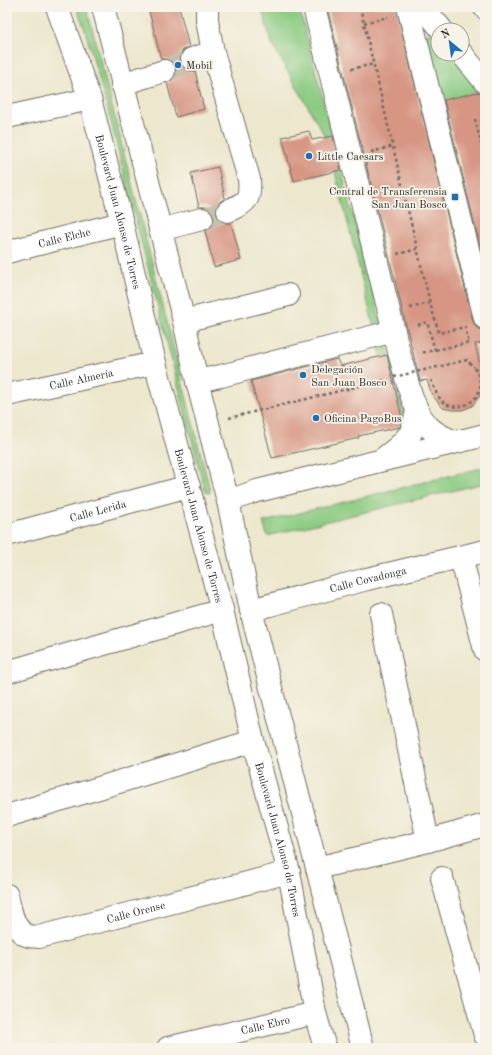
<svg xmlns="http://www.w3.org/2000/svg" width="492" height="1055" viewBox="0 0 492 1055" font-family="'Old Standard TT',serif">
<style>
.green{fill:#8bcb82;stroke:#5b7b56}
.building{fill:#d79583}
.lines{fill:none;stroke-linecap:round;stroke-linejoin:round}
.minor-tunnel{stroke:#c6c1ad;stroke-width:22;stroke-dasharray:22 11;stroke-linecap:butt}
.minor-casing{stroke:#6f6d64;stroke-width:24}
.major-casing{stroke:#6f6d64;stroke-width:24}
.path{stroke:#6f6d64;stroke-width:2.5;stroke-dasharray:3 3;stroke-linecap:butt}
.minor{stroke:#fff;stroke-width:22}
.major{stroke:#fff;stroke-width:22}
.path-bridge{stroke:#6f6d64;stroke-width:2.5;stroke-dasharray:3 3;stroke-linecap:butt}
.poi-dot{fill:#1f6fb2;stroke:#f7f3e8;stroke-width:1.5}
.labels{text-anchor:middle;stroke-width:3.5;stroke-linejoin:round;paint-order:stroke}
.poi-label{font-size:11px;fill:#2b2b2b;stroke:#f7f3e8;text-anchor:start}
.street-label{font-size:11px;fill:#2b2b2b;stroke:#f7f3e8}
</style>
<rect width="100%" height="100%" fill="#f7f3e8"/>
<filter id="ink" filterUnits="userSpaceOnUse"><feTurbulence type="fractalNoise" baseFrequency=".025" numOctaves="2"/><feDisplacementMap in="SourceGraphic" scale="8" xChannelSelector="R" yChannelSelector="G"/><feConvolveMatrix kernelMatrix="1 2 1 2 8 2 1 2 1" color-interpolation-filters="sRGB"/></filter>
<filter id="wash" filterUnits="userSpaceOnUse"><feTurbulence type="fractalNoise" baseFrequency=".012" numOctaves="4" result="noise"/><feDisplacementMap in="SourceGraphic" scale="16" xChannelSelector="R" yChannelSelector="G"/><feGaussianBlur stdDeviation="0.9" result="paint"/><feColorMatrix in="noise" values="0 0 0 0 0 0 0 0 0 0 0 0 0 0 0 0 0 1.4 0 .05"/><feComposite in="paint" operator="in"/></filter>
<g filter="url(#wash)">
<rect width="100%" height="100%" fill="#ede7cd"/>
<g class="green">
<polygon points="76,7 86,7 91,24 210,490 210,493 208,493 205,491 107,107 84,27"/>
<polygon points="261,7 299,7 407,423 404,424 387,355 381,356 327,140 272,44"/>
<polygon points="429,33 438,37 438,54 452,54 482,91 440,102 424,36"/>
<polygon points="485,467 485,483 267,536 263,522"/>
</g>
<g id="blocks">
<g class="building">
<polygon points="148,7 179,7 189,47 182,51 180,56 180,63 184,69 189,71 195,71 204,109 176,117 167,83 173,79 176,73 176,68 172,62 166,59 161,59"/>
<polygon points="327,7 396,7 473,321 476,327 481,330 485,330 485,343 475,344 484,382 481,394 472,406 462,410 453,410 443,408 432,395 427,380 420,381"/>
<polygon points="478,92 485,94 485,266 444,100"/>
<polygon points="309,131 312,140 333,136 341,170 294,181 282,137"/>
<polygon points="218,167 225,198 217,204 216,211 217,216 221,222 227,223 231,223 241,260 214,267 205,231 211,228 214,222 214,216 211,210 205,207 199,207 191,173"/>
<polygon points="387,355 402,418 400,427 358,436 359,438 272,458 251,381 337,359 340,366"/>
</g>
</g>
</g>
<g filter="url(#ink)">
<use href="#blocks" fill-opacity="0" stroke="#6f6d64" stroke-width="1"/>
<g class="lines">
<g class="minor-tunnel">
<polyline points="164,71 192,59"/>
<polyline points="202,219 228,211"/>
</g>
<g class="minor-casing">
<g id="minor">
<path d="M314,7L400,356C407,379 412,409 428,426C435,434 445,438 455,442"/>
<polyline points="408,7 485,318"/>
<polyline points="423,7 442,30"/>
<polyline points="485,7 485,8"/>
<path d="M213,52L249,179C251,201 246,202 228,211"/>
<polyline points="462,54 485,82"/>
<polyline points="192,59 213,52 207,20 207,7"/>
<polyline points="122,84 164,71"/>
<polyline points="7,117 90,99"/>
<polyline points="160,230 202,219"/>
<path id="s1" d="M7,252L122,223"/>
<polyline points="184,321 288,295"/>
<polyline points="197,381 221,376 394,331"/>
<path id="s2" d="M7,395L155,363"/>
<polyline points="384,458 399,446 411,433 417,412"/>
<polyline points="228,501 257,491 485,435"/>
<path id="s3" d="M7,535L189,486"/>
<polyline points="461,557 485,650"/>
<path id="s4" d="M251,610L367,579L485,551"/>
<polyline points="381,614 428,841"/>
<polyline points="7,672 222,610"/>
<polyline points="7,816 253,741"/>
<polyline points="317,868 428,841 485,825"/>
<polyline points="442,878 485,1035"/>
<path id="s5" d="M7,895C10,908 13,932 29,936C32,937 36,936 39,937L289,872"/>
<path id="s6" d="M168,1048L315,1013"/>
</g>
</g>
<g class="major-casing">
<g id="major">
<path id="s7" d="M57,7L90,99L122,223L155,363L222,610L253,741L289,872L315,1013L325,1048"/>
<polyline points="103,7 184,321 197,381 228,501 251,610 363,1048"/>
</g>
</g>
<g class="path">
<polyline points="360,7 430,303"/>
<polyline points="364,23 388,17"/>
<polyline points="351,69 374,64"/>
<polyline points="475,119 485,160"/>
<polyline points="371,152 394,146"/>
<polyline points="397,254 418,249"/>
<polyline points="410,308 430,303 439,333 465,327 469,343 435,350"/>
<polyline points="418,325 427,322 435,350 421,353"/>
<path d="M431,380C434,388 439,402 448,405C462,410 477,402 480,388C481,381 478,373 474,367"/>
<polyline points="229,418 384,380"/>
</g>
<use href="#minor" class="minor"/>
<use href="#major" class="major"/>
<polyline class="path-bridge" points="394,377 467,360 474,367"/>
</g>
</g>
<g class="poi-dot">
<circle cx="178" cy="65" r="4"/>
<circle cx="309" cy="156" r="4"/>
<rect x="451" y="193" width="8" height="8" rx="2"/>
<circle cx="303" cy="375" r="4"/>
<circle cx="316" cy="418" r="4"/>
</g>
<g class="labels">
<g class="poi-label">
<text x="186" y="69">Mobil</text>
<text x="317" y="160">Little Caesars</text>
<text x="447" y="195" text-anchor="end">Central de Transferensia<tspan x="447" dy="13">San Juan Bosco</tspan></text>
<text x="311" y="373">Delegación<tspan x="311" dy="13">San Juan Bosco</tspan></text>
<text x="324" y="422">Oficina PagoBus</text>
</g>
<g class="street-label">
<text dy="4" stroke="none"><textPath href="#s7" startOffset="214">Boulevard Juan Alonso de Torres</textPath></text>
<text dy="4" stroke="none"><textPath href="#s1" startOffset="59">Calle Elche</textPath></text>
<text dy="4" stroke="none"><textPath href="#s2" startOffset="76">Calle Almería</textPath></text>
<text dy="4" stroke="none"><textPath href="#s3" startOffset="94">Calle Lerida</textPath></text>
<text dy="4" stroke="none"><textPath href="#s7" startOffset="538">Boulevard Juan Alonso de Torres</textPath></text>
<text dy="4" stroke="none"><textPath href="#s4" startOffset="121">Calle Covadonga</textPath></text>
<text dy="4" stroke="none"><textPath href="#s7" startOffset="862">Boulevard Juan Alonso de Torres</textPath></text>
<text dy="4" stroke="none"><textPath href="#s5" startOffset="159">Calle Orense</textPath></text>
<text dy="4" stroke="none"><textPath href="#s6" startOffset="100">Calle Ebro</textPath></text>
</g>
</g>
<rect width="492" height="1055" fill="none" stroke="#f7f3e8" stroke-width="24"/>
<g transform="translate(450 42) rotate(331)"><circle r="19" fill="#f7f3e8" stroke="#a5a39c"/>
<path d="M0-3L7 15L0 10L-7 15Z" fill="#1f6fb2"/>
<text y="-6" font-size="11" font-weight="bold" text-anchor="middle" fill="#2b2b2b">N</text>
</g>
</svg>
